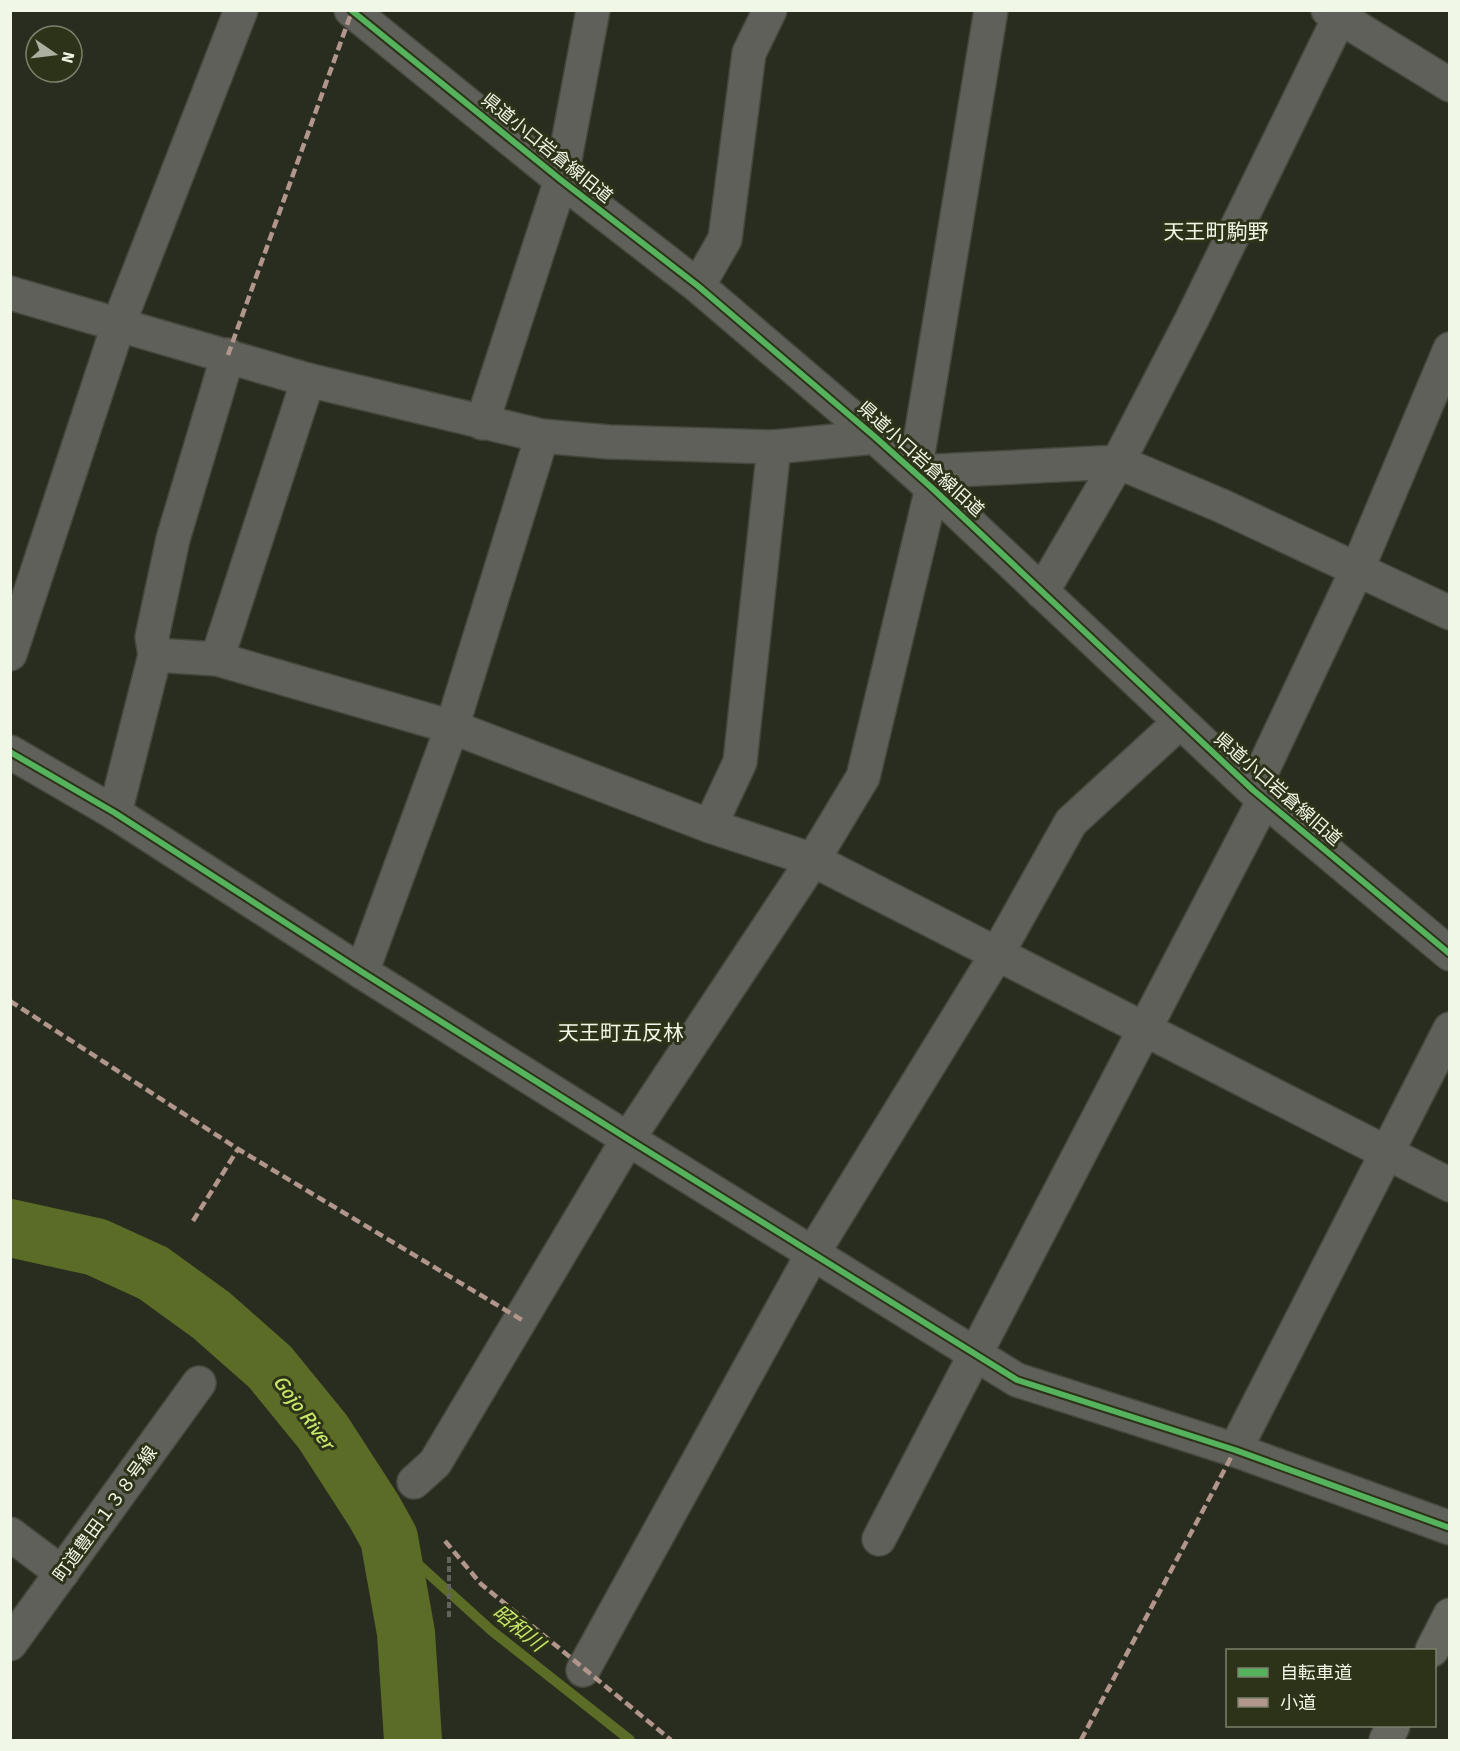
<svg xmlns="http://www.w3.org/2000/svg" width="1460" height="1751" viewBox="0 0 1460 1751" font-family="Signika,'Noto Sans JP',sans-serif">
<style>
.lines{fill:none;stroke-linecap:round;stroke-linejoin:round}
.stream{stroke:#5b6c26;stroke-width:10}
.river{stroke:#5b6c26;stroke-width:58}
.minor-casing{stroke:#44483c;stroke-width:36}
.major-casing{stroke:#44483c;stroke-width:36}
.path{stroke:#62645d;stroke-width:4;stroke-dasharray:6 3;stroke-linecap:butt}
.minor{stroke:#5f605a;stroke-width:33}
.major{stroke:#666860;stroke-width:33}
.quiet{stroke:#b2968c;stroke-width:4.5;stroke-dasharray:9 4.5;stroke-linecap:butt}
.cycleway-casing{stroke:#2c3319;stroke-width:10}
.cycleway{stroke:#56b35d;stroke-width:6}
.labels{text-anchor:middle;stroke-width:6;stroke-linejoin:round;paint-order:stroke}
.street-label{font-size:18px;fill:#f1f7e6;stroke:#2c3319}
.water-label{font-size:20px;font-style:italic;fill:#c7e768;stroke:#2c3319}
.quarter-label{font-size:21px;fill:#f1f7e6;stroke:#2c3319}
</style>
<rect width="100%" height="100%" fill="#292d1f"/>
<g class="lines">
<polyline class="stream" points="389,1538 492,1631 630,1740"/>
<polyline class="river" points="10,1228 96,1247 153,1273 211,1315 270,1367 323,1432 374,1511 389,1538 406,1633 413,1740"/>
<g class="minor-casing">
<g id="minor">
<polyline points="351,10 561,180 698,286 875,437 932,488 1253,790 1450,954"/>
<polyline points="991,10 915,472 1118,462 1222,506 1450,613"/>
<polyline points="1328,10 1450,85"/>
<polyline points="698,286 725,239 749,53 770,10"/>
<polyline points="10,293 308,380 542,436 609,442 774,447 875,437"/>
<polyline points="482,423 561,180 593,10"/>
<polyline points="1042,592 1118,462 1192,319 1343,10"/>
<polyline points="10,654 119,323 241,10"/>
<polyline points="155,655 217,659 452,727 710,826 813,860 1450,1185"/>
<polyline points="217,659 308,380"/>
<polyline points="10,752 115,813 362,972 628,1139 1017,1380 1235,1450 1450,1528"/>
<polyline points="1253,790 1357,570 1450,349"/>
<polyline points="115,813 155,655 152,637 173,539 228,355"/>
<polyline points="710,826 740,762 774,447"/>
<polyline points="362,972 452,727 542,436"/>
<polyline points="1235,1450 1450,1029"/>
<polyline points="414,1482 435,1463 628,1139 813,860 863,777 932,488"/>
<polyline points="10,1534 62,1573"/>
<polyline points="879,1539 1264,800"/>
<polyline points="10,1644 199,1383"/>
<polyline points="583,1670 813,1253 997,954 1071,822 1180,722"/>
</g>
</g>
<g class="major-casing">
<g id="major">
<polyline points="1432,1650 1450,1615"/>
<polyline points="1386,1740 1393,1726"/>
</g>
</g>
<polyline class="path" points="449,1557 449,1618"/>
<use href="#minor" class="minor"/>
<use href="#major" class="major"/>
<g class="quiet">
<polyline points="228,355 352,11"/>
<polyline points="10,1001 238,1149 522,1320"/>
<polyline points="193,1221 238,1149"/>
<polyline points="445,1541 481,1584 671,1740"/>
<polyline points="1081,1740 1235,1450"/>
</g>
<g class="cycleway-casing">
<g id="cycleway">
<polyline points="351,10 561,180 698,286 875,437 932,488 1253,790 1450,954"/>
<polyline points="10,752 115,813 362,972 628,1139 1017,1380 1235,1450 1450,1528"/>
</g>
</g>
<use href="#cycleway" class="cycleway"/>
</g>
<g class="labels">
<g class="street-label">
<text transform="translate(547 148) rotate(39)" y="6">県道小口岩倉線旧道</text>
<text transform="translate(921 459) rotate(42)" y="6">県道小口岩倉線旧道</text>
<text transform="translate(1278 789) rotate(41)" y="6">県道小口岩倉線旧道</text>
<text transform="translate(105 1514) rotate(-54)" y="6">町道豊田１３８号線</text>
</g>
<g class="water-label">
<text transform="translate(304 1412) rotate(53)" y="7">Gojo River</text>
<text transform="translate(519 1628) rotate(39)" y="7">昭和川</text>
</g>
<g class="quarter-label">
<text x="1216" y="239">天王町駒野</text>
<text x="621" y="1040">天王町五反林</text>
</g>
</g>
<rect width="1460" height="1751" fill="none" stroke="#f1f7e6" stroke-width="24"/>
<rect x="1226" y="1649" width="210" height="78" fill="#2c3319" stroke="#7b816b" stroke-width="1.5"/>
<rect x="1238" y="1668" width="30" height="9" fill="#56b35d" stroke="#7b816b" stroke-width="1.5"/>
<text x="1280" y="1679" font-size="18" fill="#f1f7e6">自転車道</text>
<rect x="1238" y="1698" width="30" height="9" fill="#b2968c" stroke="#7b816b" stroke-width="1.5"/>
<text x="1280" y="1709" font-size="18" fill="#f1f7e6">小道</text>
<g transform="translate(54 54) rotate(104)"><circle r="28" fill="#2c3319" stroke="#7b816b" stroke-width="1.5"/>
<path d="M0-4.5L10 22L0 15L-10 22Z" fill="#abb0a0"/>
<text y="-9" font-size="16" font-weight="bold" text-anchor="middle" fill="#f1f7e6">N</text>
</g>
</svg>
